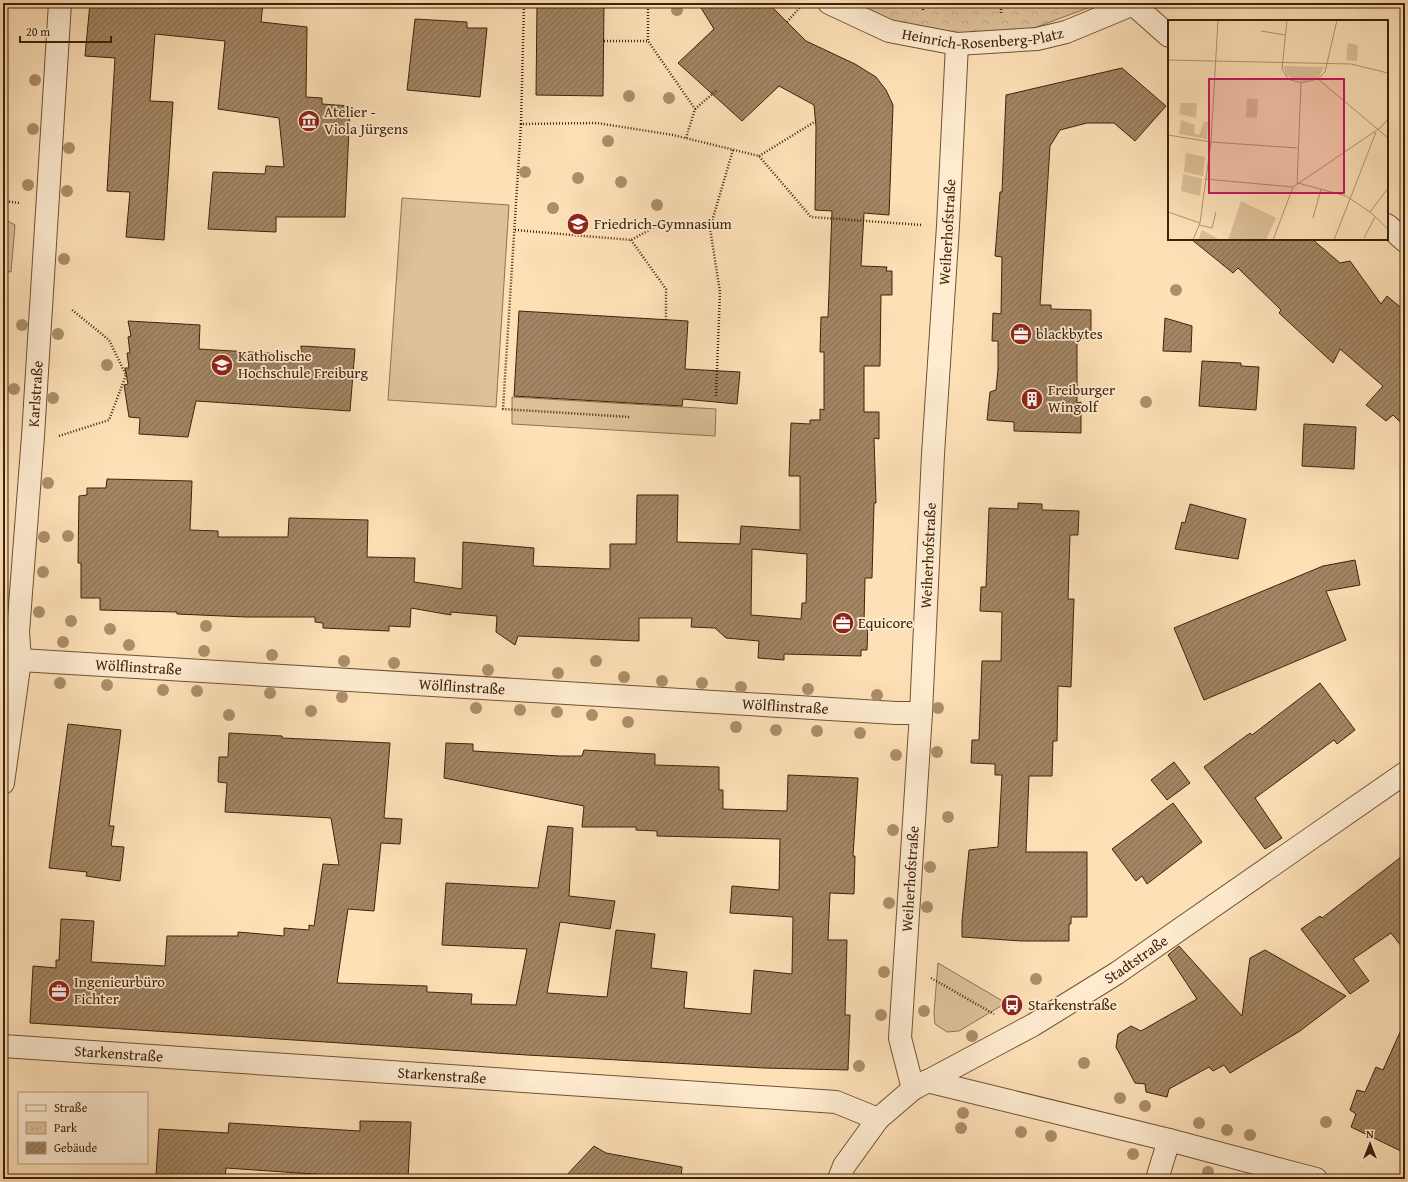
<svg xmlns="http://www.w3.org/2000/svg" width="1408" height="1182" viewBox="0 0 1408 1182" font-family="'Gentium Book Plus',serif">
<style>
.green{fill:#dec099;stroke:#8f7151}
.park{fill:url(#park-crowns);stroke:#8f7151}
.building{fill:url(#building-hatch);stroke:#402209;fill-rule:evenodd}
.lines{fill:none;stroke-linecap:round;stroke-linejoin:round}
.minor-casing{stroke:#705234;stroke-width:24}
.path{stroke:#402209;stroke-width:2.5;stroke-dasharray:1 2;stroke-linecap:butt}
.minor{stroke:#feebd0;stroke-width:22}
.tree{fill:#ac8e6b}
.labels{text-anchor:middle;stroke-width:3.5;stroke-linejoin:round;paint-order:stroke}
.street-label{font-size:15px;fill:#402209;stroke:#feebd0}
.poi-label{font-size:15px;fill:#402209;stroke:#feebd0;text-anchor:start}
.inset-road{fill:none;stroke:#b29471;stroke-width:1}
.view{fill:#c2185b;fill-opacity:0.15;stroke:#c2185b;stroke-width:2}
.inset-edge{fill:none;stroke:#402209;stroke-width:2}
</style>
<defs>
<pattern id="park-crowns" width="20" height="18" patternUnits="userSpaceOnUse"><rect width="20" height="18" fill="#dec099"/><path d="M2 6a3 3 0 1 1 6 0M12 15a3 3 0 1 1 6 0" fill="none" stroke="#c0a582"/></pattern>
<pattern id="building-hatch" width="6" height="6" patternUnits="userSpaceOnUse"><rect width="6" height="6" fill="#a38563"/><path d="M-1 1l2-2M0 6l6-6M5 7l2-2" fill="none" stroke="#866c50"/></pattern>
</defs>
<rect width="100%" height="100%" fill="#fee0b7"/>
<filter id="stains"><feTurbulence type="fractalNoise" baseFrequency=".005" numOctaves="4"/><feColorMatrix values="0 0 0 0 .2 0 0 0 0 .09 0 0 0 0 .02 0 0 0 .5 -.17"/></filter>
<radialGradient id="worn" r=".72"><stop offset=".6" stop-color="#630" stop-opacity="0"/><stop offset="1" stop-color="#630" stop-opacity=".3"/></radialGradient>
<g class="green">
<polygon points="402,198 509,205 496,407 388,400"/>
<polygon points="3,218 15,225 11,272 3,271"/>
<polygon points="512,397 716,409 715,436 512,424"/>
<polygon points="938,963 1006,1003 959,1031 947,1032 935,1024 934,1013"/>
</g>
<polygon class="park" points="853,3 1101,3 1034,28 1006,32 965,34 906,28"/>
<g class="building">
<polygon points="90,3 263,3 261,22 307,27 306,97 322,98 322,104 350,106 345,217 276,217 276,232 208,229 213,172 265,174 266,166 284,167 279,118 218,109 225,41 155,34 150,101 173,102 164,240 126,237 130,192 107,191 115,58 85,56"/>
<polygon points="537,3 604,3 603,96 536,95"/>
<path d="M698,3H768L806,41L855,64L876,77L886,90L893,105L889,215L864,213L861,266L887,267L886,271H892V295H881L880,366H864V412H879V439L874,438L876,503H874L872,578H865L864,623H868L867,650H861V656L784,654V660L758,658L759,641L726,638L715,628L691,627L692,618H639V641L518,636L515,645L496,632L497,616L451,612V615L411,608L410,627L389,626V631L323,628V623L315,622V617H246L177,614V612L100,610V598H81V563H78L79,496L87,495V488H106L107,479L192,481L190,530L218,531V537H288L289,518L368,520L367,557L415,558L414,582L462,589L463,542L534,548L533,566L610,569V544H636L637,495H678L677,542L740,544L741,526L800,530V476H789L791,423L810,424V420H820V409L824,410V352H820L821,317H828L832,211L815,210L816,127L814,105L779,86L742,121L678,63L714,29ZM752,549L807,554L806,603H802L801,619L751,615Z"/>
<polygon points="415,19 467,22 467,28 487,28 480,97 407,90"/>
<polygon points="1122,68 1166,106 1135,141 1114,123 1087,123 1060,130 1050,146 1040,305 1051,305 1051,309 1091,310 1091,339 1077,338 1077,403 1081,402 1081,433 1014,431 1014,422 987,420 990,392 996,390 998,369 998,341 992,341 993,313 1001,314 1002,257 995,256 1000,192 1002,192 1006,95"/>
<polygon points="1191,239 1312,239 1340,263 1350,261 1381,304 1387,296 1405,311 1405,427 1393,415 1386,421 1366,405 1383,386 1340,349 1333,363 1279,313 1281,310 1238,268 1233,273"/>
<polygon points="519,311 688,321 685,369 740,372 737,404 683,399 682,406 514,396"/>
<polygon points="1165,318 1192,326 1191,352 1163,351"/>
<polygon points="128,321 200,325 199,349 301,355 301,346 355,349 350,411 196,401 188,437 139,434 140,418 129,417 124,385 128,384 125,368 129,368 127,353 130,353 128,337 131,336"/>
<polygon points="1202,361 1241,363 1241,366 1259,367 1256,410 1199,406"/>
<polygon points="1304,424 1356,427 1354,469 1302,466"/>
<polygon points="1018,503 1042,504 1042,510 1079,511 1078,535 1070,535 1068,599 1074,599 1071,687 1058,686 1057,741 1053,741 1052,776 1029,776 1026,852 1087,852 1087,917 1071,917 1071,924 1069,924 1069,941 1022,941 962,937 962,921 969,850 998,847 1002,775 995,775 995,764 971,763 972,740 979,740 982,661 1001,661 1002,612 980,611 981,587 986,587 989,508 1018,509"/>
<polygon points="1190,504 1246,519 1238,559 1175,549 1182,522 1185,523"/>
<polygon points="1355,560 1360,585 1326,591 1346,640 1204,700 1174,628 1323,566"/>
<polygon points="1320,683 1355,730 1337,744 1334,740 1255,798 1282,838 1265,849 1204,767 1250,733 1252,735"/>
<polygon points="68,724 121,730 109,826 114,826 111,846 124,847 120,881 86,876 87,872 49,868"/>
<polygon points="229,733 282,736 282,738 390,743 384,818 402,819 400,844 381,843 374,911 348,909 337,983 427,986 427,992 472,994 471,1004 516,1005 527,949 442,945 446,883 538,888 548,826 573,828 569,896 615,901 610,929 560,922 547,993 607,997 616,930 655,934 651,968 687,972 684,1008 751,1014 754,970 792,974 793,917 730,913 732,886 779,890 780,839 657,836 657,831 636,830 636,827 582,827 584,806 444,778 446,743 473,744 473,751 560,756 582,756 584,750 655,754 655,765 719,767 719,790 723,790 723,809 787,811 788,775 858,778 853,856 855,856 854,894 830,893 828,940 847,940 845,1015 850,1015 848,1070 764,1068 527,1055 30,1023 33,966 56,968 56,960 59,960 61,919 94,921 91,962 165,966 167,936 238,936 238,932 284,936 284,928 309,930 309,925 314,926 323,864 339,865 331,818 225,812 227,783 218,782 219,757 228,757"/>
<polygon points="1174,762 1190,783 1167,800 1151,780"/>
<polygon points="1173,803 1202,842 1147,884 1142,876 1136,881 1112,849"/>
<polygon points="1405,854 1405,951 1391,933 1353,959 1369,981 1350,994 1301,929 1320,916 1322,918"/>
<polygon points="1179,946 1242,1016 1250,958 1265,950 1346,996 1300,1031 1230,1073 1224,1065 1213,1071 1209,1067 1169,1089 1167,1097 1146,1092 1145,1084 1135,1083 1116,1047 1118,1034 1131,1026 1141,1031 1197,999 1168,955"/>
<polygon points="1405,1021 1405,1153 1351,1127 1356,1114 1350,1110 1357,1090 1365,1092 1376,1067 1383,1070"/>
<polygon points="360,1121 411,1122 408,1179 357,1179 357,1177 226,1168 225,1179 156,1175 159,1129 228,1133 229,1123 360,1131"/>
<polygon points="594,1146 606,1153 682,1167 681,1179 563,1179"/>
</g>
<g class="lines">
<g class="minor-casing">
<g id="minor">
<path id="s1" d="M829,3L889,31L957,44L1037,39L1066,32L1136,3"/>
<polyline points="1134,5 1169,36"/>
<polyline points="1387,225 1405,241"/>
<path id="s2" d="M3,657L20,660L896,713H921"/>
<path id="s3" d="M3,783L20,660L18,632L33,436L60,3"/>
<path id="s4" d="M3,1046L836,1102L878,1119"/>
<polyline points="927,1081 1169,1140 1316,1179"/>
<path id="s5" d="M913,1089L900,1038L921,713L933,454L948,226L957,44"/>
<path id="s6" d="M839,1179L844,1166L878,1119L913,1089L1033,1025L1117,973L1405,773"/>
<polyline points="1157,1179 1169,1140"/>
</g>
</g>
<g class="path">
<polyline points="524,3 521,124 597,123 673,135 759,156 811,217 922,225"/>
<polyline points="648,3 648,41 695,109 686,138"/>
<polyline points="1001,3 1001,14"/>
<polyline points="923,10 923,3"/>
<polyline points="787,22 802,5"/>
<polyline points="604,41 648,41"/>
<polyline points="695,109 717,90"/>
<polyline points="521,124 503,409 630,417"/>
<polyline points="759,156 816,121"/>
<polyline points="3,201 20,203"/>
<polyline points="515,230 631,240 664,222 710,228"/>
<polyline points="631,240 666,289 666,320"/>
<polyline points="716,396 720,292 710,228 733,150"/>
<polyline points="59,436 109,420 126,375 109,340 71,309"/>
<polyline points="931,978 994,1014"/>
</g>
<use href="#minor" class="minor"/>
</g>
<g class="tree">
<circle cx="677" cy="10" r="6"/>
<circle cx="35" cy="80" r="6"/>
<circle cx="629" cy="96" r="6"/>
<circle cx="669" cy="98" r="6"/>
<circle cx="33" cy="129" r="6"/>
<circle cx="608" cy="141" r="6"/>
<circle cx="69" cy="148" r="6"/>
<circle cx="525" cy="172" r="6"/>
<circle cx="578" cy="178" r="6"/>
<circle cx="621" cy="182" r="6"/>
<circle cx="28" cy="185" r="6"/>
<circle cx="67" cy="191" r="6"/>
<circle cx="657" cy="205" r="6"/>
<circle cx="553" cy="208" r="6"/>
<circle cx="64" cy="259" r="6"/>
<circle cx="1176" cy="290" r="6"/>
<circle cx="22" cy="325" r="6"/>
<circle cx="58" cy="334" r="6"/>
<circle cx="107" cy="365" r="6"/>
<circle cx="14" cy="389" r="6"/>
<circle cx="53" cy="398" r="6"/>
<circle cx="1146" cy="402" r="6"/>
<circle cx="48" cy="483" r="6"/>
<circle cx="68" cy="536" r="6"/>
<circle cx="44" cy="537" r="6"/>
<circle cx="43" cy="572" r="6"/>
<circle cx="39" cy="612" r="6"/>
<circle cx="71" cy="621" r="6"/>
<circle cx="206" cy="626" r="6"/>
<circle cx="110" cy="629" r="6"/>
<circle cx="63" cy="642" r="6"/>
<circle cx="129" cy="645" r="6"/>
<circle cx="204" cy="651" r="6"/>
<circle cx="272" cy="655" r="6"/>
<circle cx="344" cy="661" r="6"/>
<circle cx="596" cy="661" r="6"/>
<circle cx="394" cy="663" r="6"/>
<circle cx="488" cy="670" r="6"/>
<circle cx="558" cy="673" r="6"/>
<circle cx="624" cy="677" r="6"/>
<circle cx="662" cy="681" r="6"/>
<circle cx="60" cy="683" r="6"/>
<circle cx="702" cy="683" r="6"/>
<circle cx="107" cy="685" r="6"/>
<circle cx="741" cy="687" r="6"/>
<circle cx="808" cy="689" r="6"/>
<circle cx="163" cy="690" r="6"/>
<circle cx="197" cy="691" r="6"/>
<circle cx="270" cy="693" r="6"/>
<circle cx="877" cy="695" r="6"/>
<circle cx="342" cy="697" r="6"/>
<circle cx="476" cy="708" r="6"/>
<circle cx="938" cy="708" r="6"/>
<circle cx="520" cy="710" r="6"/>
<circle cx="311" cy="711" r="6"/>
<circle cx="557" cy="712" r="6"/>
<circle cx="229" cy="715" r="6"/>
<circle cx="592" cy="715" r="6"/>
<circle cx="628" cy="722" r="6"/>
<circle cx="736" cy="727" r="6"/>
<circle cx="776" cy="730" r="6"/>
<circle cx="817" cy="731" r="6"/>
<circle cx="860" cy="733" r="6"/>
<circle cx="937" cy="752" r="6"/>
<circle cx="896" cy="755" r="6"/>
<circle cx="948" cy="817" r="6"/>
<circle cx="893" cy="830" r="6"/>
<circle cx="930" cy="867" r="6"/>
<circle cx="889" cy="903" r="6"/>
<circle cx="927" cy="907" r="6"/>
<circle cx="884" cy="972" r="6"/>
<circle cx="1036" cy="979" r="6"/>
<circle cx="924" cy="1011" r="6"/>
<circle cx="881" cy="1015" r="6"/>
<circle cx="972" cy="1036" r="6"/>
<circle cx="1084" cy="1063" r="6"/>
<circle cx="859" cy="1066" r="6"/>
<circle cx="1120" cy="1098" r="6"/>
<circle cx="1145" cy="1106" r="6"/>
<circle cx="963" cy="1113" r="6"/>
<circle cx="1326" cy="1122" r="6"/>
<circle cx="1199" cy="1123" r="6"/>
<circle cx="961" cy="1128" r="6"/>
<circle cx="1227" cy="1130" r="6"/>
<circle cx="1021" cy="1132" r="6"/>
<circle cx="1250" cy="1135" r="6"/>
<circle cx="1051" cy="1136" r="6"/>
<circle cx="1133" cy="1154" r="6"/>
<circle cx="1208" cy="1172" r="6"/>
</g>
<defs>
<g id="museum-disc" transform="scale(1.15)"><circle r="9.5" fill="#8f2418" stroke="#feebd0"/><path d="M0-6L6-3V-2H-6V-3ZM-5-1h2V3h-2ZM-1-1h2V3h-2ZM3-1h2V3H3ZM-6 4H6V6H-6Z" fill="#fff"/></g>
<g id="school-disc" transform="scale(1.15)"><circle r="9.5" fill="#8f2418" stroke="#feebd0"/><path d="M0-5L7-2L0 1L-7-2ZM-4 1L0 2.5L4 1V4Q0 6-4 4Z" fill="#fff"/></g>
<g id="office-disc" transform="scale(1.15)"><circle r="9.5" fill="#8f2418" stroke="#feebd0"/><path d="M-6-3h4V-5.5h4V-3h4V5H-6ZM-1-4.5V-3h2v-1.5ZM-6 0V1H6V0Z" fill="#fff"/></g>
<g id="university-disc" transform="scale(1.15)"><circle r="9.5" fill="#8f2418" stroke="#feebd0"/><path d="M0-5L7-2L0 1L-7-2ZM-4 1L0 2.5L4 1V4Q0 6-4 4Z" fill="#fff"/></g>
<g id="building-disc" transform="scale(1.15)"><circle r="9.5" fill="#8f2418" stroke="#feebd0"/><path d="M-4-6H4V6H1V3H-1V6H-4ZM-2.5-4.3h1.7v1.8h-1.7ZM.8-4.3h1.7v1.8H.8ZM-2.5-1h1.7V.8h-1.7ZM.8-1h1.7V.8H.8Z" fill="#fff"/></g>
<g id="bus-disc" transform="scale(1.15)"><circle r="9.5" fill="#8f2418" stroke="#feebd0"/><path d="M-5-6H5V4H4V6H2V4H-2V6H-4V4H-5ZM-3.5-4V0h7V-4ZM-3.5 1.2v1.5H-2V1.2ZM2 1.2v1.5H3.5V1.2Z" fill="#fff"/></g>
</defs>
<g fill-rule="evenodd">
<use href="#museum-disc" x="309" y="121"/>
<use href="#school-disc" x="578" y="224"/>
<use href="#office-disc" x="1021" y="334"/>
<use href="#university-disc" x="222" y="365"/>
<use href="#building-disc" x="1032" y="399"/>
<use href="#office-disc" x="843" y="623"/>
<use href="#office-disc" x="59" y="991"/>
<use href="#bus-disc" x="1012" y="1005"/>
</g>
<g class="labels">
<g class="street-label">
<text dy="5" stroke="none"><textPath href="#s1" startOffset="161">Heinrich-Rosenberg-Platz</textPath></text>
<text dy="5" stroke="none"><textPath href="#s5" startOffset="860">Weiherhofstraße</textPath></text>
<text dy="5" stroke="none"><textPath href="#s3" startOffset="391">Karlstraße</textPath></text>
<text dy="5" stroke="none"><textPath href="#s5" startOffset="536">Weiherhofstraße</textPath></text>
<text dy="5" stroke="none"><textPath href="#s2" startOffset="136">Wölflinstraße</textPath></text>
<text dy="5" stroke="none"><textPath href="#s2" startOffset="460">Wölflinstraße</textPath></text>
<text dy="5" stroke="none"><textPath href="#s2" startOffset="784">Wölflinstraße</textPath></text>
<text dy="5" stroke="none"><textPath href="#s5" startOffset="212">Weiherhofstraße</textPath></text>
<text dy="5" stroke="none"><textPath href="#s6" startOffset="376">Stadtstraße</textPath></text>
<text dy="5" stroke="none"><textPath href="#s4" startOffset="116">Starkenstraße</textPath></text>
<text dy="5" stroke="none"><textPath href="#s4" startOffset="440">Starkenstraße</textPath></text>
</g>
<g class="poi-label">
<text x="324" y="117">Atelier -<tspan x="324" dy="17">Viola Jürgens</tspan></text>
<text x="594" y="229">Friedrich-Gymnasium</text>
<text x="1036" y="339">blackbytes</text>
<text x="238" y="361">Katholische<tspan x="238" dy="17">Hochschule Freiburg</tspan></text>
<text x="1048" y="395">Freiburger<tspan x="1048" dy="17">Wingolf</tspan></text>
<text x="858" y="628">Equicore</text>
<text x="74" y="987">Ingenieurbüro<tspan x="74" dy="17">Fichter</tspan></text>
<text x="1028" y="1010">Starkenstraße</text>
</g>
</g>
<g transform="translate(1168 20)">
<rect width="220" height="220" fill="#fee0b7"/>
<path d="M180,23L190,25L189,41L178,40ZM79,78L90,79L89,98L78,97ZM13,83H29L28,98L11,94ZM13,100L27,105L26,113L31,115L36,102H40L39,119L11,114Z" fill="#dec099"/>
<path d="M73,181L108,198L98,220H60ZM34,210L47,217L52,220H30Z" fill="#dec099"/>
<path d="M115,46L156,47L150,58L134,62L119,56ZM18,133L37,137L35,156L16,152ZM15,154L34,159L32,176L13,171Z" fill="#dec099"/>
<path class="inset-road" d="M119,0L114,49L120,59L133,63L150,59L157,52L169,0M93,11L117,15M0,40L183,44L220,53M150,59L220,118M0,115L43,122L129,128M37,159L125,167M130,163L178,176L202,192L220,209M129,164L133,63M0,192L32,203M202,192L220,168M145,198L153,169M31,205L44,208L48,192M196,218L207,197M25,220L32,203L43,122L50,0M105,220L125,167L212,108L220,99M166,220L208,112"/>
<path class="view" d="M41,59H176V173H41Z"/>
<rect width="220" height="220" class="inset-edge"/>
</g>
<rect width="1408" height="1182" fill="none" stroke="#fee0b7" stroke-width="16"/>
<rect x="4" y="4" width="1400" height="1174" fill="none" stroke="#402209" stroke-width="2"/>
<rect x="8" y="8" width="1392" height="1166" fill="none" stroke="#402209"/>
<rect x="18" y="1092" width="130" height="72" fill="#feebd0" stroke="#b29b80"/>
<rect x="26" y="1105" width="20" height="6" fill="#feebd0" stroke="#b29b80"/>
<text x="54" y="1112" font-size="12" fill="#402209">Straße</text>
<rect x="26" y="1122" width="20" height="12" fill="url(#park-crowns)" stroke="#b29b80"/>
<text x="54" y="1132" font-size="12" fill="#402209">Park</text>
<rect x="26" y="1142" width="20" height="12" fill="url(#building-hatch)" stroke="#b29b80"/>
<text x="54" y="1152" font-size="12" fill="#402209">Gebäude</text>
<g transform="translate(1370 1144)" stroke="#feebd0" stroke-width="3" paint-order="stroke">
<path d="M0-3L7 15L0 10L-7 15Z" fill="#402209"/>
<text y="-6" font-size="11" font-weight="bold" text-anchor="middle" fill="#402209">N</text>
</g>
<path d="M20 36v6h91v-6" fill="none" stroke="#402209" stroke-width="2"/>
<text x="26" y="36" font-size="12" fill="#402209" stroke="#feebd0" stroke-width="3" paint-order="stroke">20 m</text>
<rect width="100%" height="100%" filter="url(#stains)"/>
<rect width="100%" height="100%" fill="url(#worn)"/>
</svg>
